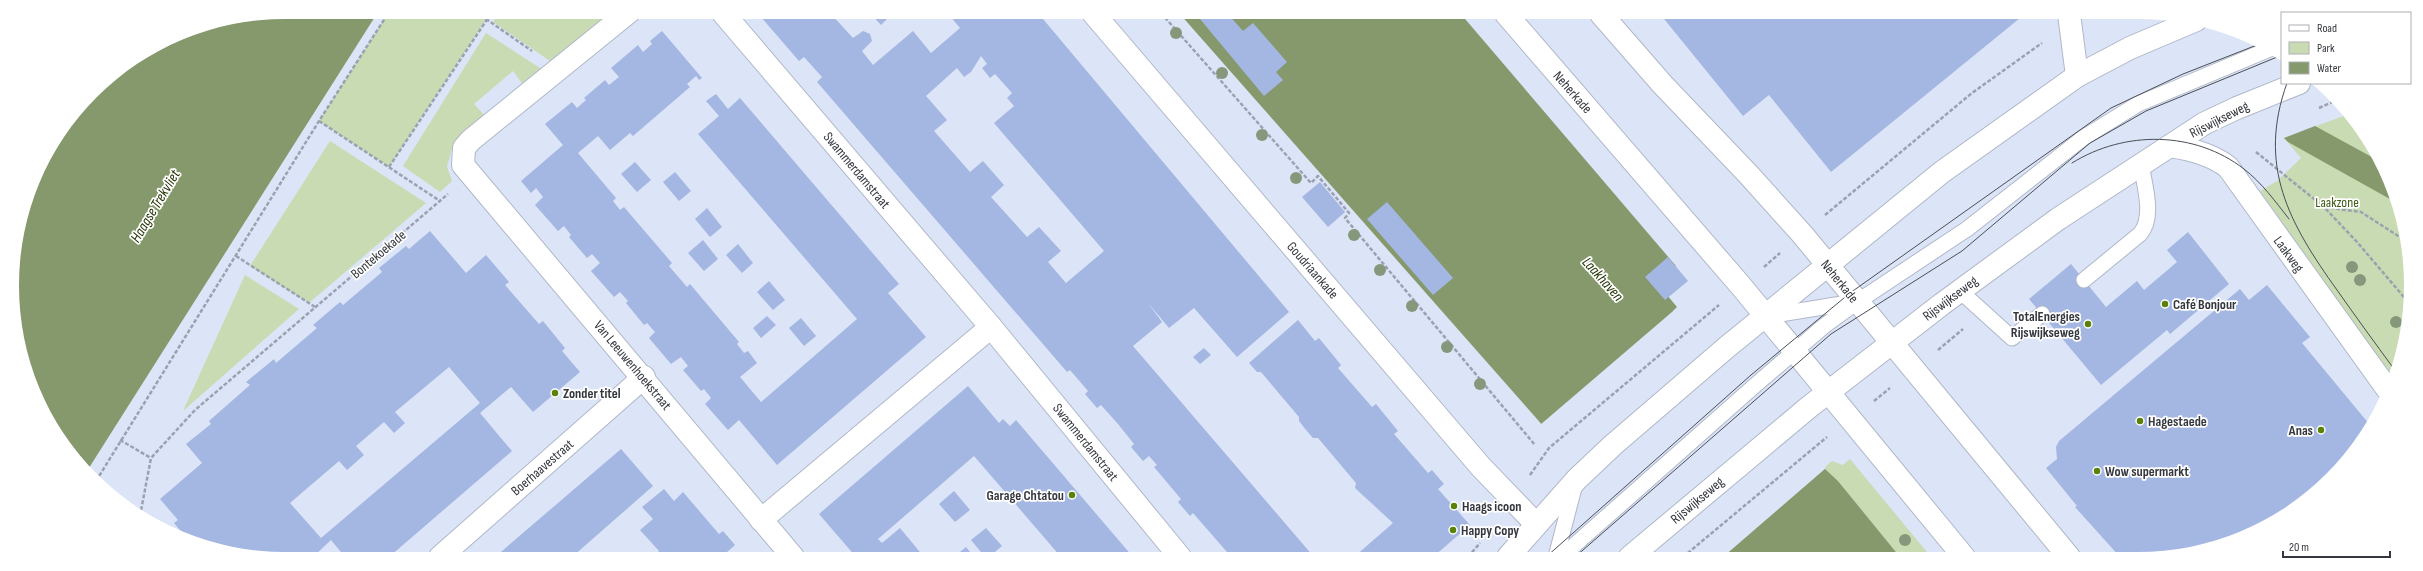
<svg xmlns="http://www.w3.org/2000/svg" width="2423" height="571" viewBox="0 0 2423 571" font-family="'Sofia Sans Condensed',sans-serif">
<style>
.green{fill:#c8dbb2}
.water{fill:#85996d}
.pier{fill:#dce4f7}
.building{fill:#a4b6e2;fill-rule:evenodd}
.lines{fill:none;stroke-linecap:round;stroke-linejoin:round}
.lane-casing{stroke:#afb7c9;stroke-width:17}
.street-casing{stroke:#afb7c9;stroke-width:24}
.secondary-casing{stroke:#afb7c9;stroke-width:24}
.path{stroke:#9ba1b0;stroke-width:2.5;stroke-dasharray:4 2;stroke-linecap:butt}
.lane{stroke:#fff;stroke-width:15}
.street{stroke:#fff;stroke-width:22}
.secondary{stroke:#fff;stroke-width:22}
.tram{stroke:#4a4e56;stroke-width:1}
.tree{fill:#86987c}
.poi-dot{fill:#5a8206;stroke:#fff;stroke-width:1.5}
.labels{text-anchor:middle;stroke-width:3.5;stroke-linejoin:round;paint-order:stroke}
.street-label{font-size:14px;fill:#34373e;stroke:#fff}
.park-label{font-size:14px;fill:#405a18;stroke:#fff}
.poi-label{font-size:14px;font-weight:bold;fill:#34373e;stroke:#fff;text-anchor:start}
.water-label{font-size:15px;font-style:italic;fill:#223401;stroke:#fff}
</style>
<rect width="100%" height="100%" fill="#dce4f7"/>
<g class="green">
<polygon points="389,12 491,12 389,167 319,121"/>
<polygon points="499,12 610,12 553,63 493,22"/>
<polygon points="486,33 543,70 524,86 513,71 474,104 487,118 452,148 447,167 452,181 440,192 403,166"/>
<path d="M2349,114C2395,162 2418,256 2409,321C2406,339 2397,358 2392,376L2260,191L2277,181L2301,158L2284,138Z"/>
<polygon points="330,141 426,203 309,303 250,266"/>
<polygon points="245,275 299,309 183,411"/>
<polygon points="1850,459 1931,557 1900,557 1838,481 1824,468 1832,461 1843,465"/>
</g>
<g class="water">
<polygon points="286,12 378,12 87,471 69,452 40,407 21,357 13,267 21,214 40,164 68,119 105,80 181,33 232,17"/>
<polygon points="1179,13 1460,13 1676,266 1657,283 1677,307 1673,311 1815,475 1824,468 1838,481 1900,557 1717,557 1728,547 1591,387 1544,427"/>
<polygon points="2315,126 2381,162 2397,203 2288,142 2284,138"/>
</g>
<polygon class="pier" points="1679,306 1676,311 1815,473 1823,466 1826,468 1723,557 1715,557 1726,546 1591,390 1546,429 1540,425"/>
<g class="building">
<path d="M767,13H830L853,38L863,31L870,34L872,41L862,51L873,65L913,31L931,53L960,28L950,16L954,13H1038L1289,312L1237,357L1194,308L1169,328L1148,303L1162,322L1133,346L1314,557H1225L1227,552L1193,513L1190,516L1178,502L1181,499L1154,467L1157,465L1149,456L1143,461L1131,447L1134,444L1118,424L1101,405L1097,408L1085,394L1088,391L1070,370L1067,372L817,82L822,77L804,57L799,61L761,17ZM981,56L987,64L982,68L990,78L995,74L1012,93L1007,98L1014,106L994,123L1104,251L1066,283L1048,262L1061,251L1039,227L1027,237L991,197L1004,185L983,161L970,172L934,131L947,120L926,96L957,68L964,77L971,72Z"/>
<polygon points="870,13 887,13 890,16 881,25"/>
<polygon points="1195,13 1227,13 1243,31 1253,23 1287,62 1276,72 1283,80 1264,96"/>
<polygon points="1660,14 2025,14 1831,172 1769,95 1743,116"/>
<polygon points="662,31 702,78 699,80 696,76 687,84 690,87 633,136 630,133 610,150 598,136 578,153 616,198 613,201 620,210 624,207 672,263 669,266 687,287 690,284 739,342 737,344 744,353 748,351 757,363 740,377 761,402 857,319 698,134 719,116 706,101 716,94 728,109 740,98 899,284 888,293 926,337 777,465 739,420 728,430 705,404 711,398 704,389 701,391 683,370 688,366 681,357 671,364 649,338 655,332 647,323 644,325 626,303 628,301 620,292 614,297 591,271 600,263 592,254 587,258 569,237 571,235 564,226 558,231 535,205 543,197 536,188 531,193 521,181 563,145 545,124 572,102 577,108 586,100 584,98 605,80 609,85 619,77 611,68 638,45 643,52 652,44 650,41"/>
<polygon points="635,162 651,180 637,192 621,174"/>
<polygon points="675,172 691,191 679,201 663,182"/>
<polygon points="1320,182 1345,212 1328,227 1302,197"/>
<polygon points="1387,202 1453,278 1433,295 1367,219"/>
<polygon points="707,208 722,227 710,237 695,219"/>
<path d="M430,231L466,273L486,255L509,282L505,285L539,324L543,321L565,348L562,351L580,372L533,412L511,387L480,413L512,451L389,557H345L331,540L313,557H250L189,541L174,523L178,520L160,499L202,463L186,444L211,424L209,421L250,385L246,382L274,359L276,363L317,328L313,325L340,302L343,305L382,272L379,268L406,246L409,249ZM449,367L480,403L321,538L290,503L339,461L347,470L364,455L356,446L384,422L394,433L405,423L395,412Z"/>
<polygon points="2188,232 2229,284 2170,334 2167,330 2101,385 2029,299 2071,264 2106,307 2137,281 2144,290 2177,262 2167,250"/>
<polygon points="703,240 718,259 704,271 688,253"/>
<polygon points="738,244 753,263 742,273 726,255"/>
<polygon points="1668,257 1688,281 1665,300 1645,277"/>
<polygon points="769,281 785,300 773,310 757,292"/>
<polygon points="2267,285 2310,337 2302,343 2370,425 2331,479 2258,531 2173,557 2120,557 2075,507 2077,506 2046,468 2057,459 2056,447 2059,441 2240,289 2249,300"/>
<polygon points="767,316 776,325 761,338 753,328"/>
<polygon points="801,318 816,336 804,346 789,328"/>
<polygon points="1298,320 1315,341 1319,338 1341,365 1338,368 1372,407 1376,404 1398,431 1394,434 1428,473 1432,470 1444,484 1438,489 1470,525 1433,557 1354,557 1393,523 1355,488 1356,483 1318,438 1313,438 1306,430 1299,421 1299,417 1261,372 1257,372 1249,363"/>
<polygon points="1204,348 1211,355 1200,364 1193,357"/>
<polygon points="968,386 999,423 1003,419 1010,426 1016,420 1133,557 1061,557 974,456 878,539 882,543 900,528 924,557 856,557 819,514"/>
<polygon points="621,449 653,486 572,557 495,557"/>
<polygon points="664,489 674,501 683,492 719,534 723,531 735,545 726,553 729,557 653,557 659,551 640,530 653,519 642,507"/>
<polygon points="954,491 970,510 955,522 939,504"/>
<polygon points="986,528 1002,546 989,557 985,557 971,540"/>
<polygon points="966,547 974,557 954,557"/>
</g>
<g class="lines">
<g class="lane-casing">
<g id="lane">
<path d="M2084,280L2140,234C2155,217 2144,184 2141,164"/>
<polyline points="1960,291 2012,338 2042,314"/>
<polyline points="1768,316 1854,302"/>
<polyline points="1556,557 1575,484"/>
<polyline points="1561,557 1760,381 1824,326 1857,302 1967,229 2083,138 2138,104 2272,48"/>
</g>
</g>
<g class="street-casing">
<g id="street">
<polyline points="629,12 471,140 464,148 463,165 793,557"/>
<polyline points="723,13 991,327 1180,557"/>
<polyline points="1093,13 1481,467 1536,524"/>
<polyline points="2069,14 2077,76"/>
<path d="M2170,146C2191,149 2211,154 2228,167L2388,390"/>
<polyline points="761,520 991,327"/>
<polyline points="440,557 644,377"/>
</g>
</g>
<g class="secondary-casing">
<g id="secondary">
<polyline points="1506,14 1741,286 1964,557"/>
<polyline points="1601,14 1663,85 1748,174 1802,234 2069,557"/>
<polyline points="1508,557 1577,479 1613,445 1727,347 1942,172 2077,76 2130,48 2196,20"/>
<polyline points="1630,557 1809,407 1942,304 2058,219 2205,123 2237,108 2299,83"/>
</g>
</g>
<g class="path">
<polyline points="476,12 532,51"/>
<polyline points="1161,13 1311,183 1318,176 1349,213 1345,218 1535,445"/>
<polyline points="2319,108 2337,100"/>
<polyline points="319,121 440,201"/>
<polyline points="2256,152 2324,207 2357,242 2409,303"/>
<polyline points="389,167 492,12"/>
<polyline points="2324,207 2361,212 2406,241"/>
<polyline points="1825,215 1972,93 2042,43"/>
<polyline points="236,256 315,307"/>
<polyline points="1764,267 1780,253"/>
<polyline points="1938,350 1963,329"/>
<polyline points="1874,401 1890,388"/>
<polyline points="120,440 151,458"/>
<polyline points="1530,475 1549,448 1719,305"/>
<polyline points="96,481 319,121 389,12"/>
<polyline points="140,516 151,458 195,410 448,194"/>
<polyline points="1468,557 1480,543"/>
<polyline points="1683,557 1827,437"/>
</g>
<use href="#lane" class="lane"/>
<use href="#street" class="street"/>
<use href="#secondary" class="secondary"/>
<g class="tram">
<path d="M2287,83C2257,166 2289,223 2337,290C2356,317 2375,343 2394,369"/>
<path d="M2072,163C2125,130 2195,131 2244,169C2262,183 2275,201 2289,219"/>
<polyline points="1546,557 1751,375 1850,293 2111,108 2183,74 2262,43"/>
<polyline points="1575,557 1831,334 1962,251 2090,143 2146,111 2282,55"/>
</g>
</g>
<g class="tree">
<circle cx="1176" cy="33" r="6"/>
<circle cx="1222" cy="73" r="6"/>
<circle cx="1262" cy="135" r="6"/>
<circle cx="1296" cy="178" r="6"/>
<circle cx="1354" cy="235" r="6"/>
<circle cx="2352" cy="267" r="6"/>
<circle cx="1380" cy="270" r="6"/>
<circle cx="2360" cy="280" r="6"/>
<circle cx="1412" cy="306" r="6"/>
<circle cx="2396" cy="322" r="6"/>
<circle cx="1447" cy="347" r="6"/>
<circle cx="1480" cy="384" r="6"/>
<circle cx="1905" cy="540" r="6"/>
</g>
<g class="poi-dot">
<circle cx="2165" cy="304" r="4"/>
<circle cx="2088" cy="324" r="4"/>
<circle cx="555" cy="393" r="4"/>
<circle cx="2140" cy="421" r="4"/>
<circle cx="2321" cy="430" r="4"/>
<circle cx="2097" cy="471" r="4"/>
<circle cx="1072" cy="495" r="4"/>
<circle cx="1454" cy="506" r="4"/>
<circle cx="1453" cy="530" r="4"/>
</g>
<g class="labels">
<g class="street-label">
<text transform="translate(1573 92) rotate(49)" y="5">Neherkade</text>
<text transform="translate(2219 119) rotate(-27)" y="5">Rijswijkseweg</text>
<text transform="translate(857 170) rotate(50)" y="5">Swammerdamstraat</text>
<text transform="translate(378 254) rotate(-40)" y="5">Bontekoekade</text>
<text transform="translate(2289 254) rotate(54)" y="5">Laakweg</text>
<text transform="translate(1313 270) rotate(49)" y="5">Goudriaankade</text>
<text transform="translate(1840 281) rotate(51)" y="5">Neherkade</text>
<text transform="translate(1950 298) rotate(-37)" y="5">Rijswijkseweg</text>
<text transform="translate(633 365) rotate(50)" y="5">Van Leeuwenhoekstraat</text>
<text transform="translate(1086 442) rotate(51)" y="5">Swammerdamstraat</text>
<text transform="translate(542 467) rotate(-41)" y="5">Boerhaavestraat</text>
<text transform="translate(1697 500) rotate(-40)" y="5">Rijswijkseweg</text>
</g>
<g class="park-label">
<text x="2337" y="207">Laakzone</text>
</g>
<g class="poi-label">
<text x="2173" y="309">Café Bonjour</text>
<text x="2080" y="321" text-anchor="end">TotalEnergies<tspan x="2080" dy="16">Rijswijkseweg</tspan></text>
<text x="563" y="398">Zonder titel</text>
<text x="2148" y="426">Hagestaede</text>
<text x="2313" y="435" text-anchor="end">Anas</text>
<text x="2105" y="476">Wow supermarkt</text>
<text x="1064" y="500" text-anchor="end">Garage Chtatou</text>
<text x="1462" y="511">Haags icoon</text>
<text x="1461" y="535">Happy Copy</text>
</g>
<g class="water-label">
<text transform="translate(155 206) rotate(-59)" y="5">Haagse Trekvliet</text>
<text transform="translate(1603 279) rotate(48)" y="5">Laakhaven</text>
</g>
</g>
<path d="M0 0H2423V571H0ZM285 19H2138A266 266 0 0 1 2404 285V286A266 266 0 0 1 2138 552H285A266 266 0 0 1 19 286V285A266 266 0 0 1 285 19Z" fill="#fff" fill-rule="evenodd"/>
<rect x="2281" y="12" width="130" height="72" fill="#ffffff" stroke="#aeafb2"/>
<rect x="2289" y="25" width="20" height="6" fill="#ffffff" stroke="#aeafb2"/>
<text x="2317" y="32" font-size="12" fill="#34373e">Road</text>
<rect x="2289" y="42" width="20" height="12" fill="#c8dbb2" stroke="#aeafb2"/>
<text x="2317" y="52" font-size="12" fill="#34373e">Park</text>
<rect x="2289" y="62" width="20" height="12" fill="#85996d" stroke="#aeafb2"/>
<text x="2317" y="72" font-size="12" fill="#34373e">Water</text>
<path d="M2283 551v6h107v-6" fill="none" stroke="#34373e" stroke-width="2"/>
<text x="2289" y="551" font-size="12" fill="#34373e" stroke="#ffffff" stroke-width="3" paint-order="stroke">20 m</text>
</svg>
